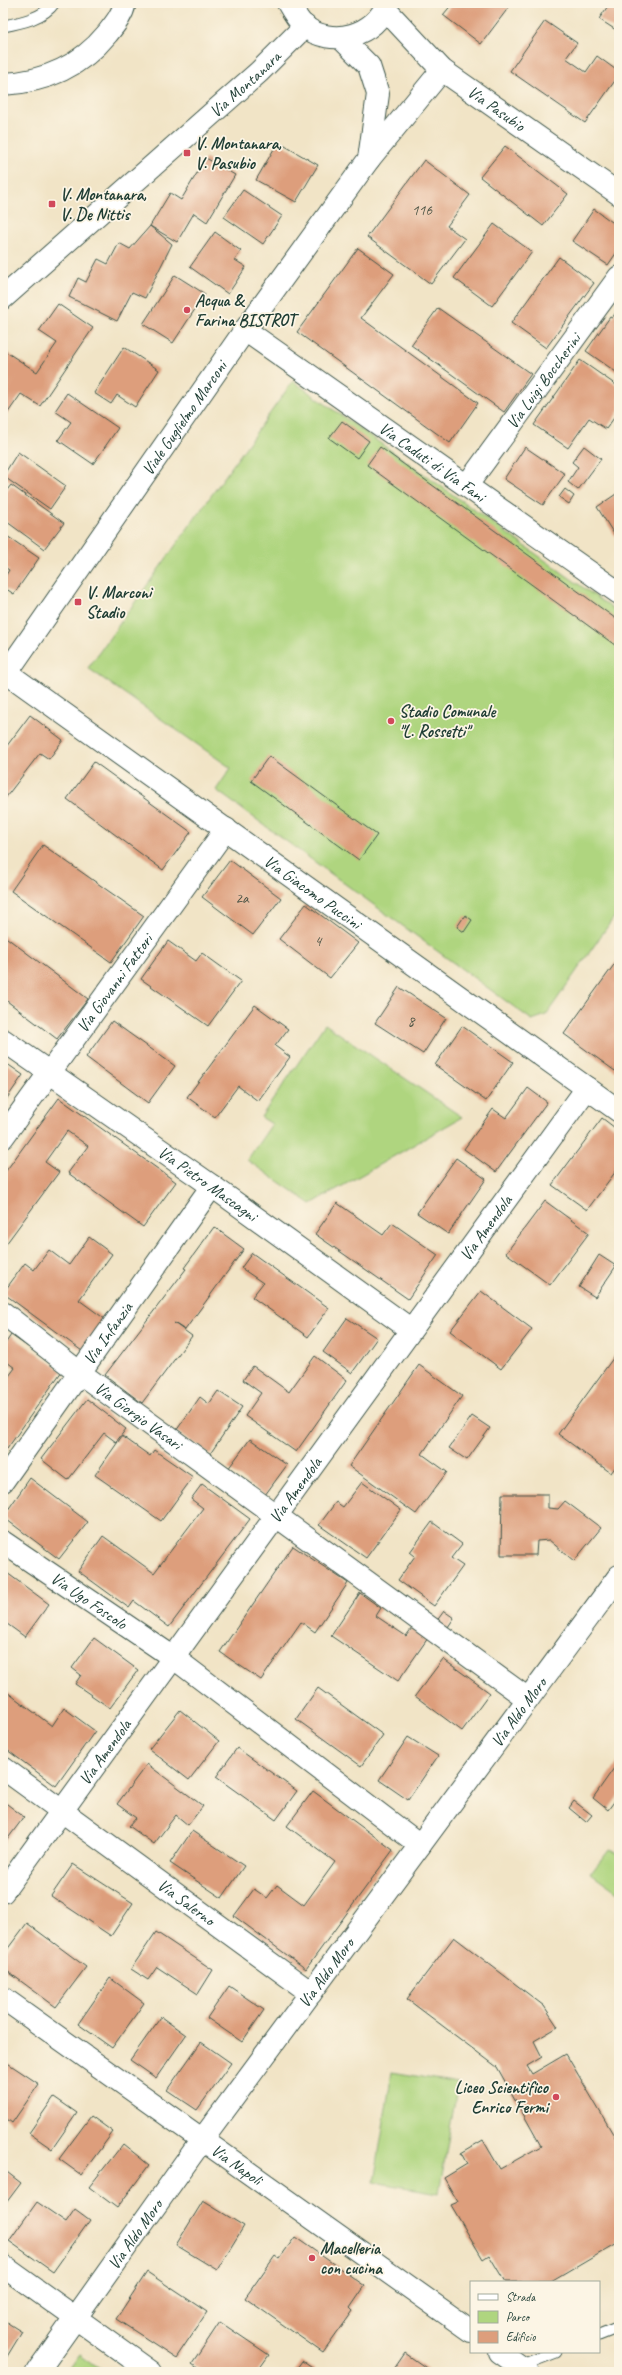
<svg xmlns="http://www.w3.org/2000/svg" width="622" height="2375" viewBox="0 0 622 2375" font-family="Caveat,sans-serif">
<style>
.green{fill:#afd57f;stroke:#67895a}
.building{fill:#dd9e7c}
.lines{fill:none;stroke-linecap:round;stroke-linejoin:round}
.service-casing{stroke:#3e564a;stroke-width:13}
.minor-casing{stroke:#3e564a;stroke-width:24}
.secondary-casing{stroke:#3e564a;stroke-width:24}
.service{stroke:#fff;stroke-width:11}
.minor{stroke:#fff;stroke-width:22}
.secondary{stroke:#fff;stroke-width:22}
.poi-dot{fill:#d1495b;stroke:#fcf5e5;stroke-width:1.5}
.labels{text-anchor:middle;stroke-width:3.5;stroke-linejoin:round;paint-order:stroke}
.number-label{font-size:15px;fill:#4e5546}
.street-label{font-size:17px;fill:#1f3d34;stroke:#fcf5e5}
.poi-label{font-size:17px;font-weight:bold;fill:#1f3d34;stroke:#fcf5e5;text-anchor:start}
</style>
<rect width="100%" height="100%" fill="#fcf5e5"/>
<filter id="ink" filterUnits="userSpaceOnUse"><feTurbulence type="fractalNoise" baseFrequency=".025" numOctaves="2"/><feDisplacementMap in="SourceGraphic" scale="8" xChannelSelector="R" yChannelSelector="G"/><feConvolveMatrix kernelMatrix="1 2 1 2 8 2 1 2 1" color-interpolation-filters="sRGB"/></filter>
<filter id="wash" filterUnits="userSpaceOnUse"><feTurbulence type="fractalNoise" baseFrequency=".012" numOctaves="4" result="noise"/><feDisplacementMap in="SourceGraphic" scale="16" xChannelSelector="R" yChannelSelector="G"/><feGaussianBlur stdDeviation="0.9" result="paint"/><feColorMatrix in="noise" values="0 0 0 0 0 0 0 0 0 0 0 0 0 0 0 0 0 1.4 0 .05"/><feComposite in="paint" operator="in"/></filter>
<g filter="url(#wash)">
<rect width="100%" height="100%" fill="#f1e4c6"/>
<g class="green">
<polygon points="293,381 619,613 619,910 546,1015 532,1020 216,790 231,768 88,668"/>
<polygon points="325,1024 462,1117 311,1204 247,1160 272,1124 261,1117"/>
<polygon points="610,1849 619,1855 619,1893 591,1873"/>
<polygon points="392,2072 458,2083 439,2193 374,2182"/>
<polygon points="80,2354 105,2372 67,2372"/>
</g>
<g id="blocks">
<g class="building">
<polygon points="453,3 512,3 481,44 443,15"/>
<polygon points="610,3 619,3 619,32 599,19"/>
<polygon points="545,21 577,43 566,58 586,72 597,56 619,72 619,75 585,123 510,71"/>
<polygon points="278,142 318,165 296,202 256,180"/>
<polygon points="505,146 568,194 543,226 480,177"/>
<polygon points="206,158 235,175 207,222 194,213 177,242 150,226 172,244 145,298 132,292 117,321 69,297 78,278 86,282 98,259 108,264 119,243 130,249 150,226 170,193 181,200"/>
<polygon points="424,160 470,195 447,226 465,239 431,284 367,237"/>
<polygon points="243,190 282,216 263,244 224,217"/>
<polygon points="594,209 619,227 619,249 608,265 572,241"/>
<polygon points="494,224 532,252 492,306 454,278"/>
<polygon points="215,232 241,251 235,260 246,267 228,294 190,267"/>
<polygon points="358,248 394,274 361,318 478,403 450,443 297,332"/>
<polygon points="559,257 594,283 546,348 511,323"/>
<polygon points="175,275 205,294 173,343 143,324"/>
<polygon points="58,304 93,328 40,406 21,394 7,414 3,411 3,350 37,372 57,343 39,331"/>
<polygon points="438,308 531,374 504,412 411,345"/>
<polygon points="619,308 619,374 586,351 610,317 612,318"/>
<polygon points="124,347 159,370 135,407 117,395 111,404 94,393"/>
<polygon points="580,360 619,387 619,411 606,429 589,418 568,448 534,425"/>
<polygon points="67,393 118,428 93,464 58,440 71,422 55,411"/>
<polygon points="342,421 369,441 357,458 329,438"/>
<polygon points="584,446 601,459 578,490 568,482 578,467 572,462"/>
<polygon points="380,447 619,621 619,648 367,465"/>
<polygon points="525,447 565,474 543,505 504,479"/>
<polygon points="18,452 66,486 50,509 3,476"/>
<polygon points="11,485 64,523 44,549 3,519 3,495"/>
<polygon points="565,489 574,496 569,504 559,497"/>
<polygon points="619,492 619,542 597,507"/>
<polygon points="4,534 39,558 14,594 3,587 3,580 9,570 3,566"/>
<polygon points="30,715 63,740 49,759 40,753 3,801 3,751"/>
<polygon points="269,756 377,835 359,860 251,781"/>
<polygon points="94,762 191,832 163,870 67,799"/>
<polygon points="43,845 144,916 111,962 11,891"/>
<polygon points="230,860 281,898 253,935 202,897"/>
<polygon points="306,904 358,943 330,978 279,939"/>
<polygon points="465,915 472,920 464,932 457,927"/>
<polygon points="3,935 88,999 57,1039 3,998"/>
<polygon points="168,941 196,961 202,953 241,981 208,1026 141,979"/>
<polygon points="616,962 619,964 619,1066 615,1071 564,1034"/>
<polygon points="399,987 446,1018 423,1054 375,1023"/>
<polygon points="255,1005 288,1029 275,1046 290,1057 258,1101 238,1086 215,1117 187,1097"/>
<polygon points="112,1021 175,1066 148,1103 86,1057"/>
<polygon points="462,1026 513,1062 486,1101 435,1065"/>
<polygon points="3,1061 23,1075 3,1104"/>
<polygon points="528,1088 547,1102 496,1172 464,1149 493,1109 506,1118"/>
<polygon points="59,1098 176,1182 143,1227 68,1173 88,1146 67,1131 45,1162 59,1172 3,1248 3,1175"/>
<polygon points="602,1118 619,1131 619,1167 587,1210 552,1185"/>
<polygon points="456,1158 486,1179 448,1234 417,1213"/>
<polygon points="545,1201 589,1233 550,1285 506,1253"/>
<polygon points="337,1203 383,1235 392,1223 438,1255 408,1299 315,1234"/>
<polygon points="214,1227 244,1249 185,1330 174,1323 192,1336 142,1403 105,1375 186,1269 184,1268"/>
<polygon points="89,1237 112,1254 79,1300 105,1319 82,1351 3,1293 25,1263 34,1270 49,1250 69,1265"/>
<polygon points="252,1253 329,1308 308,1337 252,1297 263,1283 241,1268"/>
<polygon points="599,1255 616,1266 595,1297 579,1287"/>
<polygon points="481,1291 532,1329 501,1369 450,1331"/>
<polygon points="347,1318 377,1338 352,1373 323,1352"/>
<polygon points="11,1335 62,1371 7,1449 3,1446 3,1384 15,1368 3,1359 3,1347"/>
<polygon points="619,1350 619,1462 611,1473 558,1434"/>
<polygon points="315,1356 347,1380 296,1452 245,1416 261,1393 243,1380 253,1366 289,1392"/>
<polygon points="419,1365 462,1396 422,1454 447,1472 416,1514 349,1466"/>
<polygon points="218,1391 242,1407 210,1454 176,1431 200,1397 209,1404"/>
<polygon points="87,1399 126,1429 116,1442 104,1433 68,1480 41,1459"/>
<polygon points="472,1416 490,1428 467,1460 449,1448"/>
<polygon points="122,1436 150,1456 154,1450 193,1477 161,1521 95,1475"/>
<polygon points="250,1439 287,1465 265,1495 228,1469"/>
<polygon points="30,1478 88,1522 59,1559 3,1517"/>
<polygon points="362,1482 401,1510 366,1558 319,1525 336,1502 343,1507"/>
<polygon points="202,1484 250,1519 169,1627 134,1601 129,1608 78,1571 103,1536 154,1573 203,1508 191,1499"/>
<polygon points="502,1494 548,1494 548,1508 558,1509 565,1501 601,1528 574,1561 549,1540 537,1541 536,1555 501,1555"/>
<polygon points="432,1522 462,1544 451,1558 463,1566 434,1606 398,1580 415,1556 410,1552"/>
<polygon points="293,1546 348,1583 315,1632 301,1622 261,1680 220,1652"/>
<polygon points="3,1570 49,1604 25,1637 3,1621"/>
<polygon points="360,1593 381,1608 376,1616 406,1636 412,1628 428,1638 398,1681 331,1636"/>
<polygon points="444,1611 454,1618 446,1630 436,1622"/>
<polygon points="94,1638 138,1670 110,1708 75,1684 81,1675 72,1668"/>
<polygon points="443,1659 490,1693 462,1731 415,1696"/>
<polygon points="318,1688 383,1735 361,1766 296,1719"/>
<polygon points="3,1689 52,1726 64,1708 95,1731 56,1786 3,1747"/>
<polygon points="180,1710 219,1741 189,1780 149,1749"/>
<polygon points="408,1737 438,1756 408,1800 379,1780"/>
<polygon points="237,1748 297,1791 276,1820 216,1777"/>
<polygon points="619,1761 619,1795 608,1810 593,1798"/>
<polygon points="147,1764 203,1806 188,1825 176,1815 154,1844 129,1826 136,1818 117,1804"/>
<polygon points="313,1791 393,1850 306,1969 234,1916 254,1889 267,1898 277,1885 304,1905 335,1862 287,1826"/>
<polygon points="3,1801 24,1817 3,1845"/>
<polygon points="574,1801 592,1815 586,1822 569,1808"/>
<polygon points="192,1831 244,1866 222,1898 170,1863"/>
<polygon points="73,1864 133,1903 111,1936 51,1896"/>
<polygon points="27,1923 86,1967 56,2007 3,1968 3,1955"/>
<polygon points="156,1932 213,1970 198,1994 157,1967 148,1980 131,1969"/>
<polygon points="454,1937 544,2006 558,2027 534,2041 542,2057 527,2066 532,2074 566,2054 619,2144 619,2242 551,2282 505,2282 489,2255 483,2259 451,2205 458,2202 444,2178 467,2164 461,2153 483,2140 500,2169 541,2146 497,2067 407,1999"/>
<polygon points="110,1978 144,2003 112,2048 78,2024"/>
<polygon points="229,1986 264,2010 242,2042 207,2018"/>
<polygon points="161,2017 186,2035 156,2078 130,2060"/>
<polygon points="201,2042 231,2063 197,2110 167,2090"/>
<polygon points="6,2062 39,2084 12,2123 3,2116 3,2066"/>
<polygon points="54,2097 77,2113 52,2149 29,2133"/>
<polygon points="91,2116 113,2132 81,2175 59,2159"/>
<polygon points="123,2144 149,2165 117,2208 89,2187"/>
<polygon points="3,2169 21,2183 3,2207"/>
<polygon points="203,2201 244,2226 217,2270 176,2245"/>
<polygon points="37,2202 66,2222 75,2209 90,2220 53,2272 9,2241"/>
<polygon points="295,2237 365,2286 350,2308 353,2311 323,2353 245,2298 275,2256 279,2259"/>
<polygon points="147,2272 207,2312 176,2358 116,2319"/>
<polygon points="3,2320 22,2332 3,2363"/>
<polygon points="220,2322 269,2355 257,2372 203,2372 192,2364"/>
<polygon points="405,2353 432,2372 392,2372"/>
<polygon points="302,2361 318,2372 294,2372"/>
</g>
</g>
</g>
<g filter="url(#ink)">
<use href="#blocks" fill-opacity="0" stroke="#3e564a" stroke-width="1"/>
<g class="lines">
<g class="service-casing">
<g id="service">
<path d="M3,26C20,23 44,18 54,3"/>
<polyline points="599,2335 619,2327"/>
<polyline points="520,2366 556,2352"/>
</g>
</g>
<g class="minor-casing">
<g id="minor">
<path id="s1" d="M385,9L442,70L619,194"/>
<polyline points="341,38 369,66 378,94 369,159"/>
<path d="M3,84C45,82 80,67 107,34C115,24 122,16 125,3"/>
<path id="s2" d="M245,330L619,593"/>
<path id="s3" d="M467,485L619,277"/>
<path id="s4" d="M7,673L619,1111"/>
<path id="s5" d="M3,678L245,330L369,159L442,70"/>
<path id="s6" d="M3,1040L212,1186L410,1329"/>
<path id="s7" d="M3,1137L226,829"/>
<path id="s8" d="M3,1313L80,1373L528,1699"/>
<path id="s9" d="M3,1481L212,1186"/>
<path id="s10" d="M3,1542L174,1658L420,1845"/>
<path id="s11" d="M3,1768L311,1993"/>
<path id="s12" d="M3,1892L587,1088"/>
<path id="s13" d="M3,1998L471,2331"/>
<polyline points="3,2266 151,2372"/>
<polyline points="500,2352 528,2372"/>
<path id="s14" d="M37,2372L202,2140L619,1576"/>
</g>
</g>
<g class="secondary-casing">
<g id="secondary">
<path d="M288,3C293,12 297,19 304,26C331,48 376,36 387,3"/>
<path id="s15" d="M3,298L259,72L305,26"/>
</g>
</g>
<use href="#service" class="service"/>
<use href="#minor" class="minor"/>
<use href="#secondary" class="secondary"/>
</g>
</g>
<g class="poi-dot">
<rect x="183" y="149" width="8" height="8" rx="2"/>
<rect x="48" y="200" width="8" height="8" rx="2"/>
<circle cx="187" cy="310" r="4"/>
<rect x="74" y="598" width="8" height="8" rx="2"/>
<circle cx="391" cy="721" r="4"/>
<circle cx="556" cy="2097" r="4"/>
<circle cx="312" cy="2258" r="4"/>
</g>
<g class="labels">
<g class="number-label">
<text x="422" y="215">116</text>
<text x="242" y="903">2a</text>
<text x="318" y="946">4</text>
<text x="411" y="1026">8</text>
</g>
<g class="street-label">
<text dy="6" stroke="none"><textPath href="#s15" startOffset="323">Via Montanara</textPath></text>
<text dy="6" stroke="none"><textPath href="#s1" startOffset="150">Via Pasubio</textPath></text>
<text dy="6" stroke="none"><textPath href="#s3" startOffset="129">Via Luigi Boccherini</textPath></text>
<text dy="6" stroke="none"><textPath href="#s5" startOffset="317">Viale Guglielmo Marconi</textPath></text>
<text dy="6" stroke="none"><textPath href="#s2" startOffset="229">Via Caduti di Via Fani</textPath></text>
<text dy="6" stroke="none"><textPath href="#s4" startOffset="376">Via Giacomo Puccini</textPath></text>
<text dy="6" stroke="none"><textPath href="#s7" startOffset="190">Via Giovanni Fattori</textPath></text>
<text dy="6" stroke="none"><textPath href="#s6" startOffset="250">Via Pietro Mascagni</textPath></text>
<text dy="6" stroke="none"><textPath href="#s12" startOffset="821">Via Amendola</textPath></text>
<text dy="6" stroke="none"><textPath href="#s9" startOffset="181">Via Infanzia</textPath></text>
<text dy="6" stroke="none"><textPath href="#s8" startOffset="170">Via Giorgio Vasari</textPath></text>
<text dy="6" stroke="none"><textPath href="#s12" startOffset="497">Via Amendola</textPath></text>
<text dy="6" stroke="none"><textPath href="#s10" startOffset="104">Via Ugo Foscolo</textPath></text>
<text dy="6" stroke="none"><textPath href="#s14" startOffset="817">Via Aldo Moro</textPath></text>
<text dy="6" stroke="none"><textPath href="#s12" startOffset="173">Via Amendola</textPath></text>
<text dy="6" stroke="none"><textPath href="#s11" startOffset="227">Via Salerno</textPath></text>
<text dy="6" stroke="none"><textPath href="#s14" startOffset="493">Via Aldo Moro</textPath></text>
<text dy="6" stroke="none"><textPath href="#s13" startOffset="287">Via Napoli</textPath></text>
<text dy="6" stroke="none"><textPath href="#s14" startOffset="169">Via Aldo Moro</textPath></text>
</g>
<g class="poi-label">
<text x="195" y="149">V. Montanara,<tspan x="195" dy="20">V. Pasubio</tspan></text>
<text x="60" y="200">V. Montanara,<tspan x="60" dy="20">V. De Nittis</tspan></text>
<text x="195" y="306">Acqua &amp;<tspan x="195" dy="20">Farina BISTROT</tspan></text>
<text x="86" y="598">V. Marconi<tspan x="86" dy="20">Stadio</tspan></text>
<text x="399" y="717">Stadio Comunale<tspan x="399" dy="20">"L. Rossetti"</tspan></text>
<text x="548" y="2093" text-anchor="end">Liceo Scientifico<tspan x="548" dy="20">Enrico Fermi</tspan></text>
<text x="320" y="2254">Macelleria<tspan x="320" dy="20">con cucina</tspan></text>
</g>
</g>
<rect width="622" height="2375" fill="none" stroke="#fcf5e5" stroke-width="16"/>
<rect x="470" y="2281" width="130" height="72" fill="#fcf5e5" stroke="#a4ab9e"/>
<rect x="478" y="2294" width="20" height="6" fill="#ffffff" stroke="#a4ab9e"/>
<text x="506" y="2301" font-size="12" fill="#1f3d34">Strada</text>
<rect x="478" y="2311" width="20" height="12" fill="#afd57f" stroke="#a4ab9e"/>
<text x="506" y="2321" font-size="12" fill="#1f3d34">Parco</text>
<rect x="478" y="2331" width="20" height="12" fill="#dd9e7c" stroke="#a4ab9e"/>
<text x="506" y="2341" font-size="12" fill="#1f3d34">Edificio</text>
</svg>
